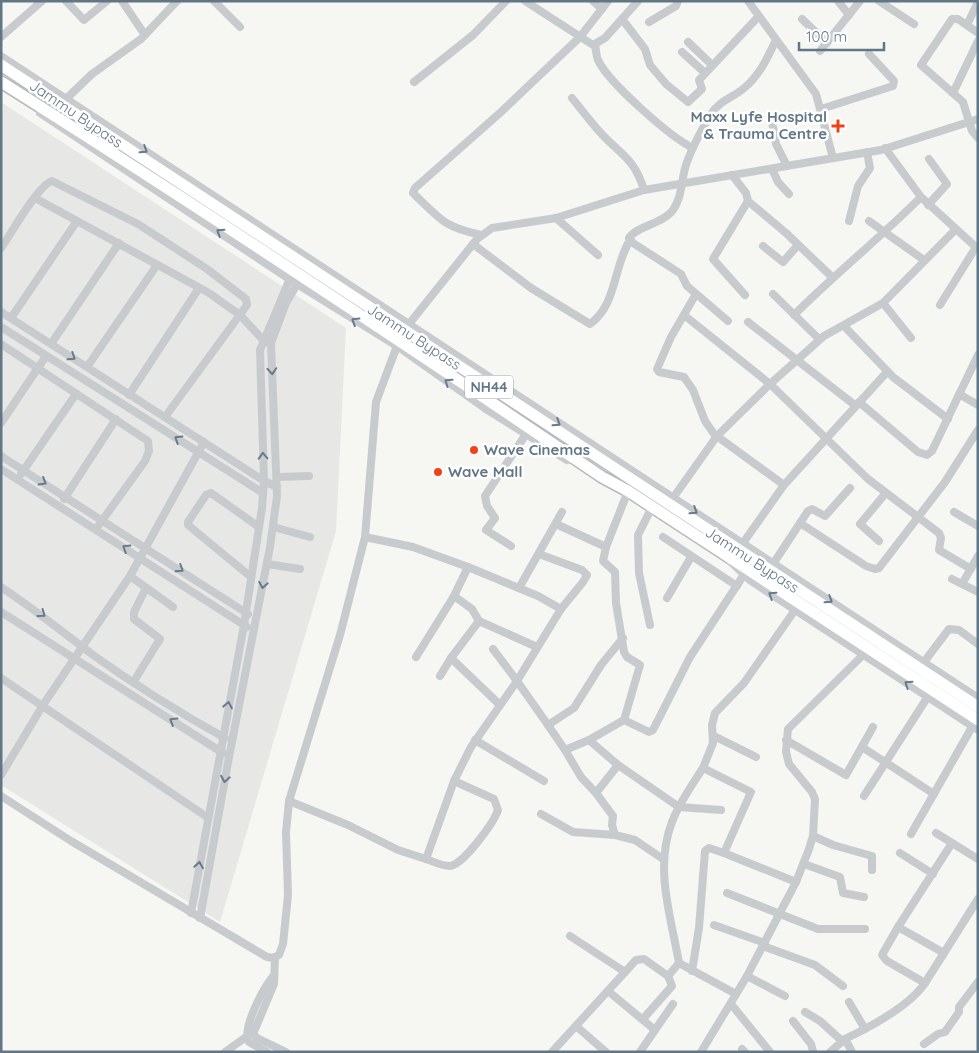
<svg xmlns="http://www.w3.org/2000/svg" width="979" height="1053" viewBox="0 0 979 1053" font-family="Quicksand,sans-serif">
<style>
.built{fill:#e7e8e6}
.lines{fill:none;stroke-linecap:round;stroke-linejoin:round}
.highway-casing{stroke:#b7bbbe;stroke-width:14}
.minor{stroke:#c8cbce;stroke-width:8}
.highway{stroke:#fff;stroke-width:11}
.oneway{stroke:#677b8a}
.poi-dot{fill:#f24116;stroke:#fff;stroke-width:2}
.labels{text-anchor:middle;stroke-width:5;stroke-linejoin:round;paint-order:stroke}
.shield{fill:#fff;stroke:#91a0aa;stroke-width:1}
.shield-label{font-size:14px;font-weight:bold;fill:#627786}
.street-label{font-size:15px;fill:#627786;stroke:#fff}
.poi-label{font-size:15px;font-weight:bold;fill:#627786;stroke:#fff;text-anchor:start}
</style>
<rect width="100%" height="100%" fill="#f6f6f2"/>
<polygon class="built" points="1,102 346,328 336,531 220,922 1,785"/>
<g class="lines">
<g class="highway-casing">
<g id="highway">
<polyline points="1,65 978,707"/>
<path d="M1,82C204,210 404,343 602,477L628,491L978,720"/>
</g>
</g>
<g class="minor">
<polyline points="66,1 84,20 107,1"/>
<polyline points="122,1 145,35"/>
<polyline points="214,1 240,27"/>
<polyline points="525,1 593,45 605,38 638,1"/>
<polyline points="593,1 602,9"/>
<polyline points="748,1 816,94 833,158"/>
<polyline points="838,1 849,15"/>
<polyline points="879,1 914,24"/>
<polyline points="622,19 645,49 650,65 666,84 688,102 702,89 699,80 758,17"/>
<polyline points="802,19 827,43"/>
<polyline points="649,22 676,6 678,1"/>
<polyline points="967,25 978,2"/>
<polyline points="978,33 958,19 952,19 921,65 963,102 972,131 978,138"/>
<polyline points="1,37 42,1"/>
<polyline points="688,42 712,65"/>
<path d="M595,44C596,49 596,55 598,60C608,82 670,137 693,148"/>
<polyline points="820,51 860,1"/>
<polyline points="682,52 705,73"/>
<polyline points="1,56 978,698"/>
<polyline points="414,82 473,35 506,1"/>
<polyline points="953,93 978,41"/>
<path d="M572,98C581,109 590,121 599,131C619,154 634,157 644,190"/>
<polyline points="66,99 92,74 141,39 177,1"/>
<polyline points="821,109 893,86 894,81 869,54"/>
<polyline points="40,113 289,279 397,346 486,409 567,460"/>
<polyline points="772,122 776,144 787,166"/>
<polyline points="885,148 921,197 978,249"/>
<polyline points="772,169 778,182 789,194"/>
<polyline points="732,175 746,193 748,201 713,259 745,295"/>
<polyline points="35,198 209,293 240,315 265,342"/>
<polyline points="748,201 786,233 832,277"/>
<polyline points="928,205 947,184 929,159"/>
<polyline points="556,218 598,255"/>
<polyline points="849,221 858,186 870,168 867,152"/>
<polyline points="869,221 924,260"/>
<path d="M481,235C445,227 442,221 416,196L413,193L415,188L501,112L580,37L608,1"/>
<path d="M473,244L531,288L590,324C617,305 613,267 630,240"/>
<polyline points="763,246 783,262 798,245"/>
<path d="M1,248C11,234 38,185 52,181L138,224L207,269L246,299L247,305L165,417"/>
<polyline points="696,294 671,337 657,369 659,372 684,377 693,390 705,421 714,434 784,485"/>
<polyline points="773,294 819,339"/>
<polyline points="883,303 911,338"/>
<polyline points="940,305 976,247"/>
<polyline points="1,312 264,481 277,487"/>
<polyline points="684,315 770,384 868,479 939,533 941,538 939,550 971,569"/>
<path d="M794,315C835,274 880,238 921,197"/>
<polyline points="11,318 77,221"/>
<path d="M728,321L687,286L681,274L633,243L629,238C636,226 663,224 673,210C683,196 681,177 687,162C693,145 702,129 711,114C719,101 732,98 743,89C759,76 767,59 775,42"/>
<polyline points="748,322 856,406"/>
<polyline points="844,326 893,377 948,419"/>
<polyline points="1,327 263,493"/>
<polyline points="1,344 148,441 149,451 145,461 96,529"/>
<polyline points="51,344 119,243"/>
<polyline points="87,367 157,265"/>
<polyline points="959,394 978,405"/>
<polyline points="129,395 199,288"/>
<polyline points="859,402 918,452 927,455 932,451 978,355"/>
<polyline points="1,423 46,356"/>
<polyline points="1,456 248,614"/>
<polyline points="1,469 247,627"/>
<polyline points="21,474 76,394"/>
<polyline points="277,477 309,476"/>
<polyline points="673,498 717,436 770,384 824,336 883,303 955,230"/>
<polyline points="64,499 116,419"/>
<polyline points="954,512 978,526"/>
<polyline points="800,523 866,566 875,569 879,568 945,482 978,430"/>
<polyline points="556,524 606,547 628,491"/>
<polyline points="273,527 310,537"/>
<polyline points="365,537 413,547 468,567"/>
<polyline points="663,537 737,586"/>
<polyline points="879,541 860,524 885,494"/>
<polyline points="743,543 784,485 887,372"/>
<polyline points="511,546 486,530 495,518 487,506 485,496 526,434"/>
<polyline points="606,547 603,561 615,572 616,603 624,652 627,657 640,665 624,720"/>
<polyline points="539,554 582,570 587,575 583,582 561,609 517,681 548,725"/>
<polyline points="730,561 751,581 978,730"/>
<polyline points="267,564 300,569"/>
<polyline points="773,564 808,511 812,509 825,516 850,488"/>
<polyline points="130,576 173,607"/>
<polyline points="251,577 188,525 188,522 206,495 211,493 259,527"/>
<polyline points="952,579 978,592"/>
<polyline points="962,584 978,556"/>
<path d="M1,587C33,608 63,632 93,655C135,685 180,713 225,738"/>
<polyline points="519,588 562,512"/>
<polyline points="454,596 468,567 538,596 561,609"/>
<polyline points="667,598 691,557"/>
<polyline points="1,612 223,753"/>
<polyline points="650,625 639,573 638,535 652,507"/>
<polyline points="416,657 454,596 472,609 479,621"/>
<polyline points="451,658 479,621 537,647"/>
<polyline points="924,662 949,629 959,630 978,644"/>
<polyline points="440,676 451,658 500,705"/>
<polyline points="1,678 207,817"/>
<polyline points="134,681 160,639 134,619 134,612 146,588"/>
<polyline points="714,736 756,757"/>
<polyline points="475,740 544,781"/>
<polyline points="589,740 624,720 649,732 653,730 690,657 745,573"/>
<polyline points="786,740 846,775 873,727"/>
<polyline points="862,747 934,794"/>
<polyline points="565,750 548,725 574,708 601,665 623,638"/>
<polyline points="703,768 713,743 712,725 715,713 744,683 795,610"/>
<polyline points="1,775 43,705 130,576 204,442"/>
<polyline points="596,793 581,777 565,750 589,740 618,765"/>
<polyline points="1,796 71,841 267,957 273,958 279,955 283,944 288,895 286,832 289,801 340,635 365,537 376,402 397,346 409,324 477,239 492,228 556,218 644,190 881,150 978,119"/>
<polyline points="864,796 927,698"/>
<polyline points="289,801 348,825 398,850 426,859 454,781 471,747 517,681 493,649"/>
<polyline points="541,814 573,832 615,835"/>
<polyline points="936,833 978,859"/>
<polyline points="911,834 972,727"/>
<polyline points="813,836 833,845 872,856 872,870"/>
<polyline points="952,843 898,927 944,953 978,899"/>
<polyline points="900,853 933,874"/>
<path d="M426,859C432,861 442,866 449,866C462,867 494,822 498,810L494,799L454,781"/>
<polyline points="663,859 635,840 615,835 612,825 613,816 596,793 618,765 679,807 721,810"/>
<polyline points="804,864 840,877 843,893 864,897"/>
<polyline points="727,893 818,929 865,929"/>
<polyline points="191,913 244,625 262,508 264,481 260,350 291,276"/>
<polyline points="200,918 229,757 270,547 277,496 271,343 286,303 299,281"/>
<polyline points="714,925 765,943"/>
<polyline points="898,927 882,955 887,961 925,983 944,953"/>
<polyline points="570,936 625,972"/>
<polyline points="763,946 815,965 843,986"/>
<polyline points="275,957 274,984 253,1034 257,1038 286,1052"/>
<polyline points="692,971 699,928 705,851 709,848 724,853"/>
<polyline points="747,976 785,996"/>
<polyline points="608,991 655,1030 673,1004"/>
<path d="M736,994L679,963C671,917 654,868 672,822C679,803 692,785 703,768L751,792L724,853L796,882"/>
<polyline points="849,1002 865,1029"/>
<polyline points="731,1004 770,1052"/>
<polyline points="805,1012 820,1021 842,1041"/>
<polyline points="643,1019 672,986 668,976"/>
<polyline points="793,1021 811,1044 813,1051"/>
<polyline points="576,1026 606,1052"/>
<polyline points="924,1044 938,1034 945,1032 959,1012 959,1007 978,982"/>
<polyline points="742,1049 745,1052"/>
<polyline points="225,1052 249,1035"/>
<path d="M267,1052L249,1042C241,1029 264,987 274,975"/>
<polyline points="552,1052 636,960 644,959 668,976 679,963"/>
<polyline points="640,1052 655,1030"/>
<polyline points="701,1052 747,976 796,882 809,849 813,836 815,799 812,792 789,764 786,752 788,729 863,655"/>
<polyline points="830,1052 845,1039"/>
<path d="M852,1052L845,1039C870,1027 909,1007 925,983"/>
</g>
<use href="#highway" class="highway"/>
</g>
<defs><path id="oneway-chevron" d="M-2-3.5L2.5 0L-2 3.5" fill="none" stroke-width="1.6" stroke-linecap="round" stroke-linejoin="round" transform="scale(1.25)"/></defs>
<g class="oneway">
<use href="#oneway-chevron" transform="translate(144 150) rotate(33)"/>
<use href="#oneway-chevron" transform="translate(220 232) rotate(-147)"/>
<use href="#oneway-chevron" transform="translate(355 321) rotate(-148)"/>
<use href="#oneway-chevron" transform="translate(72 357) rotate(33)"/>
<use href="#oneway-chevron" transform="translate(272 371) rotate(86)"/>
<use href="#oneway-chevron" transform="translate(448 382) rotate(-145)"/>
<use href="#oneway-chevron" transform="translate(557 423) rotate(33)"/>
<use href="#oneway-chevron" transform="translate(178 439) rotate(-148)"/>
<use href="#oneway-chevron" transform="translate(263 456) rotate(-92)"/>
<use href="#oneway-chevron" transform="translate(43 482) rotate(31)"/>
<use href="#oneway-chevron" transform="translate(694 511) rotate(33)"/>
<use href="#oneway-chevron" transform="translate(126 548) rotate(-148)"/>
<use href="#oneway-chevron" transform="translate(180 569) rotate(33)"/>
<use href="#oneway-chevron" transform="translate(263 585) rotate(100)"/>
<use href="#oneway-chevron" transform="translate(772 595) rotate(-147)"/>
<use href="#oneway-chevron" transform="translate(829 600) rotate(33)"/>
<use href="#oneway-chevron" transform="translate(42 614) rotate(36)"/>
<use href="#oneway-chevron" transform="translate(908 684) rotate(-146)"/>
<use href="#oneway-chevron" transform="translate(228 705) rotate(-79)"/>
<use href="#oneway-chevron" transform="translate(173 721) rotate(-148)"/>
<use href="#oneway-chevron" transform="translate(225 779) rotate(100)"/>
<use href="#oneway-chevron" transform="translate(199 865) rotate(-81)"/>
</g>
<g class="poi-dot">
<path d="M835.5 118.5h5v5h5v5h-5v5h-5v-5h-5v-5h5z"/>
<circle cx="474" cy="450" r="5"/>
<circle cx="438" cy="472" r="5"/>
</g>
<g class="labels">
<rect class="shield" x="465" y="375.5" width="48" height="23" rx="4"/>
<g class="shield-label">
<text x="489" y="392">NH44</text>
</g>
<g class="street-label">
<text transform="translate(76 114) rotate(34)" y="5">Jammu Bypass</text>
<text transform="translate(414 337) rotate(33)" y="5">Jammu Bypass</text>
<text transform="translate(752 560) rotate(33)" y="5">Jammu Bypass</text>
</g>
<g class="poi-label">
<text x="827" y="122" text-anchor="end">Maxx Lyfe Hospital<tspan x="827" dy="17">&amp; Trauma Centre</tspan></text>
<text x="484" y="455">Wave Cinemas</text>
<text x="448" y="477">Wave Mall</text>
</g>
</g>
<rect width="979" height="1053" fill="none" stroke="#627786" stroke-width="5"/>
<path d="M799 42v8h85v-8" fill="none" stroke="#627786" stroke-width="2.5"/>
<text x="806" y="42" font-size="15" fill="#627786" stroke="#ffffff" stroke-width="4" paint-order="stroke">100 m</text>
</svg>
